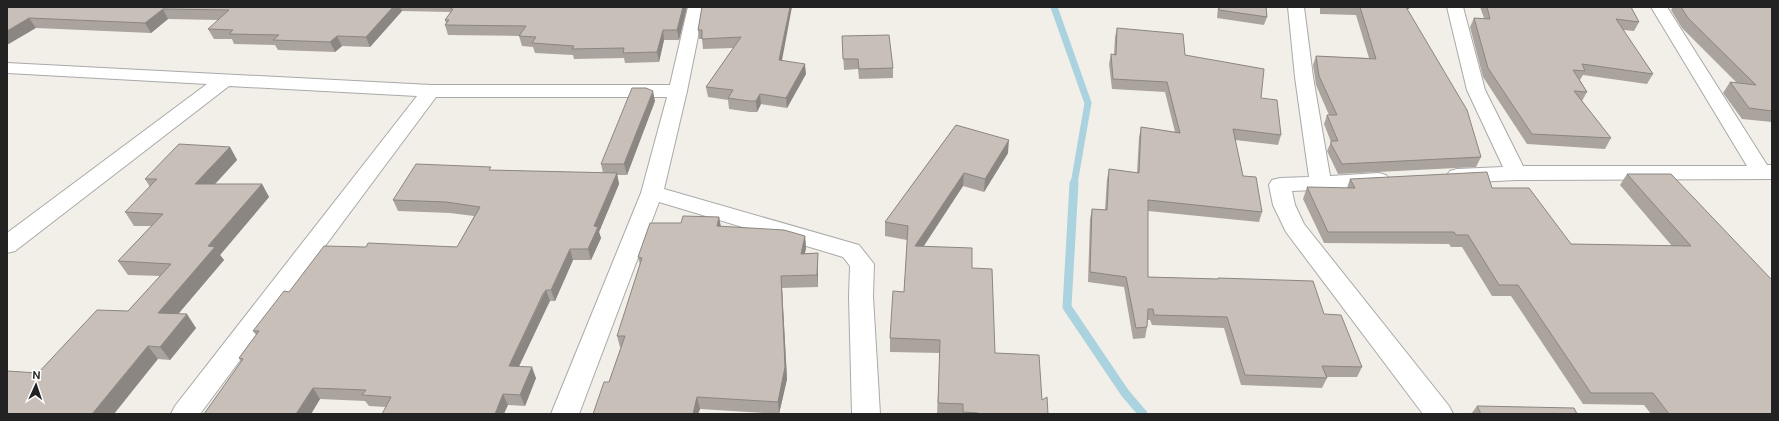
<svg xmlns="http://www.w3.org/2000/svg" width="1779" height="421" viewBox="0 0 1779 421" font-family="'DM Sans',sans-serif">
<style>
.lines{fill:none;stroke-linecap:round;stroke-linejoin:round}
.stream-far1{stroke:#aad3df;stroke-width:7}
.stream{stroke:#aad3df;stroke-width:9}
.minor-casing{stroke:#a9a9a9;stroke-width:2}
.minor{fill:#fff;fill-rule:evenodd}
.wall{fill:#aba49e}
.shaded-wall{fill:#8b8681}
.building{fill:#c7bfb8;stroke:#8b8681}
</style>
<rect width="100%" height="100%" fill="#f2efe9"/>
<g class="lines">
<polyline class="stream-far1" points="1054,7 1088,103 1074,184"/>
<polyline class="stream" points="1074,183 1067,307 1125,393 1143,414"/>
<g class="minor-casing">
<g id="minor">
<polygon points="688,7 704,7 687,91 664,189 859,245 874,264 873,297 880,414 852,414 849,297 850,266 843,257 659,202 579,414 551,414 641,193 667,97 436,97 200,414 171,414 175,406 417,96 229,86 15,251 7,253 7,233 207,84 7,73 7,63 431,85 670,85"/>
<polygon points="1288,7 1304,7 1313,77 1330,176 1379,173 1386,175 1390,180 1386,185 1379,187 1292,191 1295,205 1304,224 1449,406 1453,414 1423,414 1286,232 1273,205 1269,185 1272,180 1280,178 1309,177 1295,77"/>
<polygon points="1447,7 1463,7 1485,90 1523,166 1747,166 1651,7 1667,7 1767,165 1772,165 1772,179 1516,180 1457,183 1450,181 1446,176 1450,171 1457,169 1503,167 1467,90"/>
</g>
</g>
<use href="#minor" class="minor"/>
</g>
<g class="wall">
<polygon points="7,7 687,7 679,40 664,40 659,62 625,63 624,58 574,59 573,55 535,53 533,47 522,46 519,36 448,35 445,25 446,23 445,20 451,12 402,11 370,47 342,46 335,52 278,50 275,45 234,44 232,39 214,39 208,29 219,20 168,19 151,33 36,28"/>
<polygon points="702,7 782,61 806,74 787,108 761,104 757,112 750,112 729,109 728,100 708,97 706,87 733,48 703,49 702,39 699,39 698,30"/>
<polygon points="1218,7 1266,7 1267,17 1264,25 1217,18"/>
<polygon points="1320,7 1411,7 1407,10 1481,157 1476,167 1338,174 1328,153 1327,151 1331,142 1324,124 1327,115 1329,115 1316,85 1313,65 1316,56 1369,58 1356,15 1320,14"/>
<polygon points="1480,7 1631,7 1639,22 1634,31 1623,30 1653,74 1647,84 1583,75 1580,80 1587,92 1582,101 1611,138 1605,149 1527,144 1483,77 1470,27 1474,18 1484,18"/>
<polygon points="1673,7 1772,7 1772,122 1742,119 1723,93 1730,82 1737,83 1682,28 1671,10"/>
<polygon points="1117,28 1185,55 1261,98 1281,135 1278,145 1235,140 1243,176 1262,212 1259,222 1148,211 1148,277 1218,279 1218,278 1324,314 1362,367 1357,377 1326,377 1327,378 1322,388 1241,385 1224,328 1152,325 1150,320 1147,320 1147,327 1145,338 1133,339 1124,287 1088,282 1090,219 1092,209 1105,210 1107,179 1109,169 1137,173 1139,137 1141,127 1175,132 1165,92 1112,89 1109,64 1111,54 1114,55 1115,37"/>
<polygon points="842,36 893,68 893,78 859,79 858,69 844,70"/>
<polygon points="655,101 627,175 617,175 619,184 599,232 601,238 591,260 573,260 555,301 550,301 547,306 519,366 536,378 525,406 508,405 385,407 369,406 365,401 320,399 311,414 204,414 241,362 239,358 256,335 253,331 289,292 366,247 457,247 474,216 450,213 398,211 393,200 492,170 603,173 601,164"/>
<polygon points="956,125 1008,153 984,192 963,186 924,246 972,268 995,353 1042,400 1048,414 937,414 940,353 890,352 890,338 904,292 907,240 885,236 885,222"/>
<polygon points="230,147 237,160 215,184 262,184 269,197 220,255 224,260 178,314 196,328 170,360 158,359 38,373 128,311 160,276 128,275 118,261 151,226 134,226 125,212 150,187 145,179"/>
<polygon points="1627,174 1671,174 1772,414 1651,414 1644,405 1583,404 1511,296 1492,296 1462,247 1451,247 1449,244 1324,243 1303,199 1307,187 1347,188 1350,179 1492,188 1571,244 1672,246 1620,185"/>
<polygon points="719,217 721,227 805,236 806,248 805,253 818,253 818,287 782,288 787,379 779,414 700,409 698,414 593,414 609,382 621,347 620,347 617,336 640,265 638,257 681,223"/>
<polygon points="1477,406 1577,414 1471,414"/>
</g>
<g class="shaded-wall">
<polygon points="393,7 400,7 402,11 370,47 366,37"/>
<polygon points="683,7 687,7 679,40 677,30"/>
<polygon points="790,7 792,7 780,71 779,60"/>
<polygon points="1403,7 1411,7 1401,14"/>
<polygon points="163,9 168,19 151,33 145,23"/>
<polygon points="29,18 36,28 7,45 7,31"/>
<polygon points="663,30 664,40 659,62 657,52"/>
<polygon points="337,36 342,46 335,52 330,42"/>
<polygon points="805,64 806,74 787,108 786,98"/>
<polygon points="653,91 655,101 627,175 624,164"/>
<polygon points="760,94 761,104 757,112 756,101"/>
<polygon points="1009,140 1008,153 984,192 985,179"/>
<polygon points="230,147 237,160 203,197 195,184"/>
<polygon points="617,173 619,184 599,232 601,238 591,260 588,249 594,226"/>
<polygon points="964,173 963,186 915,259 915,246"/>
<polygon points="262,184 269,197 220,255 224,260 168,326 158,313 208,246"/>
<polygon points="719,217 721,228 717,226"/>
<polygon points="805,236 806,248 802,265 801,254"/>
<polygon points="570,249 573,260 555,301 551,290"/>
<polygon points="818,253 818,287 817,275"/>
<polygon points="781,276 782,288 787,379 779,414 778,402"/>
<polygon points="546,290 550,301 514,377 509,366"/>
<polygon points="187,314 196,328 170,360 160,347"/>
<polygon points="148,346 158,359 114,414 92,414"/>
<polygon points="532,367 536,378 525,406 520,395"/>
<polygon points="313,388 320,399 311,414 296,414"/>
<polygon points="503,394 508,405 504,414 495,414"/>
<polygon points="697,397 700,409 698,414 693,414"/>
</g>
<g class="building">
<polygon points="7,7 393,7 366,37 337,36 330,42 273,40 279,35 229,34 233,30 208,29 229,10 163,9 145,23 29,18 7,31"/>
<polygon points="452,7 683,7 677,30 663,30 657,52 623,53 624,48 572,49 574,46 532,43 536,37 519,36 526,26 445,25 449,20 445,20 453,9 451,9"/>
<polygon points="702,7 790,7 779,60 805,64 786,98 760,94 756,101 749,101 728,98 733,90 706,87 741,37 702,39 702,30 698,30"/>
<polygon points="1219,7 1266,7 1267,17 1219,10"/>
<polygon points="1360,7 1406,7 1467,110 1481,157 1342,164 1331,144 1331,141 1338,141 1327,115 1337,115 1319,76 1316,56 1376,59"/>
<polygon points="1487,7 1631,7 1639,22 1616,19 1653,74 1582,64 1585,71 1573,70 1587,92 1574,91 1611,138 1532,134 1488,68 1474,18 1490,19"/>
<polygon points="1681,7 1772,7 1772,111 1749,108 1730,82 1756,85 1688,18"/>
<polygon points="1117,28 1183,34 1185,55 1264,69 1261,98 1277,100 1281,135 1233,129 1243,176 1256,177 1262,212 1148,200 1148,277 1218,279 1218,278 1313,281 1324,314 1341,315 1362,367 1322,366 1327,378 1245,375 1227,317 1154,315 1153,309 1148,309 1147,327 1136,328 1126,277 1090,272 1092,209 1107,210 1109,169 1139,173 1141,127 1180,133 1167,82 1113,79 1111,54 1116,55"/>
<polygon points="889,35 893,68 859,69 858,59 843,59 842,36"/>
<polygon points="632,88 646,88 653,91 624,164 601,164"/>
<polygon points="956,125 1009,140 985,179 964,173 915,246 972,248 972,268 992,269 995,353 1039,355 1042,400 1047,397 1048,414 978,414 978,413 963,412 963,404 938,403 940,340 890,338 893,291 904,292 908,226 885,222"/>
<polygon points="179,144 230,147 195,184 262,184 208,246 215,247 158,313 187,314 160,347 148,346 92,414 7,414 7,371 38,373 97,310 128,311 171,264 118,261 163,214 125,212 157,179 145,179"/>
<polygon points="416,164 491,167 489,170 617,173 594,226 598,227 588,249 570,249 551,290 546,290 543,294 509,366 532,367 520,395 503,394 495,414 382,414 391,397 362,395 366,390 313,388 296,414 204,414 243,359 239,358 259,331 253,331 284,291 289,292 324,246 366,247 368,243 457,247 480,207 446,202 393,200"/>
<polygon points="1487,172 1492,188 1529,188 1571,244 1691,246 1627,174 1671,174 1772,280 1772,414 1669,414 1653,393 1591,393 1518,285 1499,285 1468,235 1456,235 1454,232 1328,232 1307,187 1355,188 1350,179"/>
<polygon points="683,216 719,217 717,226 784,230 805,236 801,254 818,253 817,275 781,276 785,367 778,402 697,397 693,414 593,414 604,382 609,382 625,336 617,336 642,258 638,257 650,223 681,223"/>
<polygon points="1477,406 1574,408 1577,414 1481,414"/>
</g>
<rect width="1779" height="421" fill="none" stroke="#222222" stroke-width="16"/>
<g transform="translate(36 385) rotate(3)" stroke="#ffffff" stroke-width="3" paint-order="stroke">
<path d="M0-3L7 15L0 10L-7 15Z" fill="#222222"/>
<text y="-6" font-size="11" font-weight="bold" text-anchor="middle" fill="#222222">N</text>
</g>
</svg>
